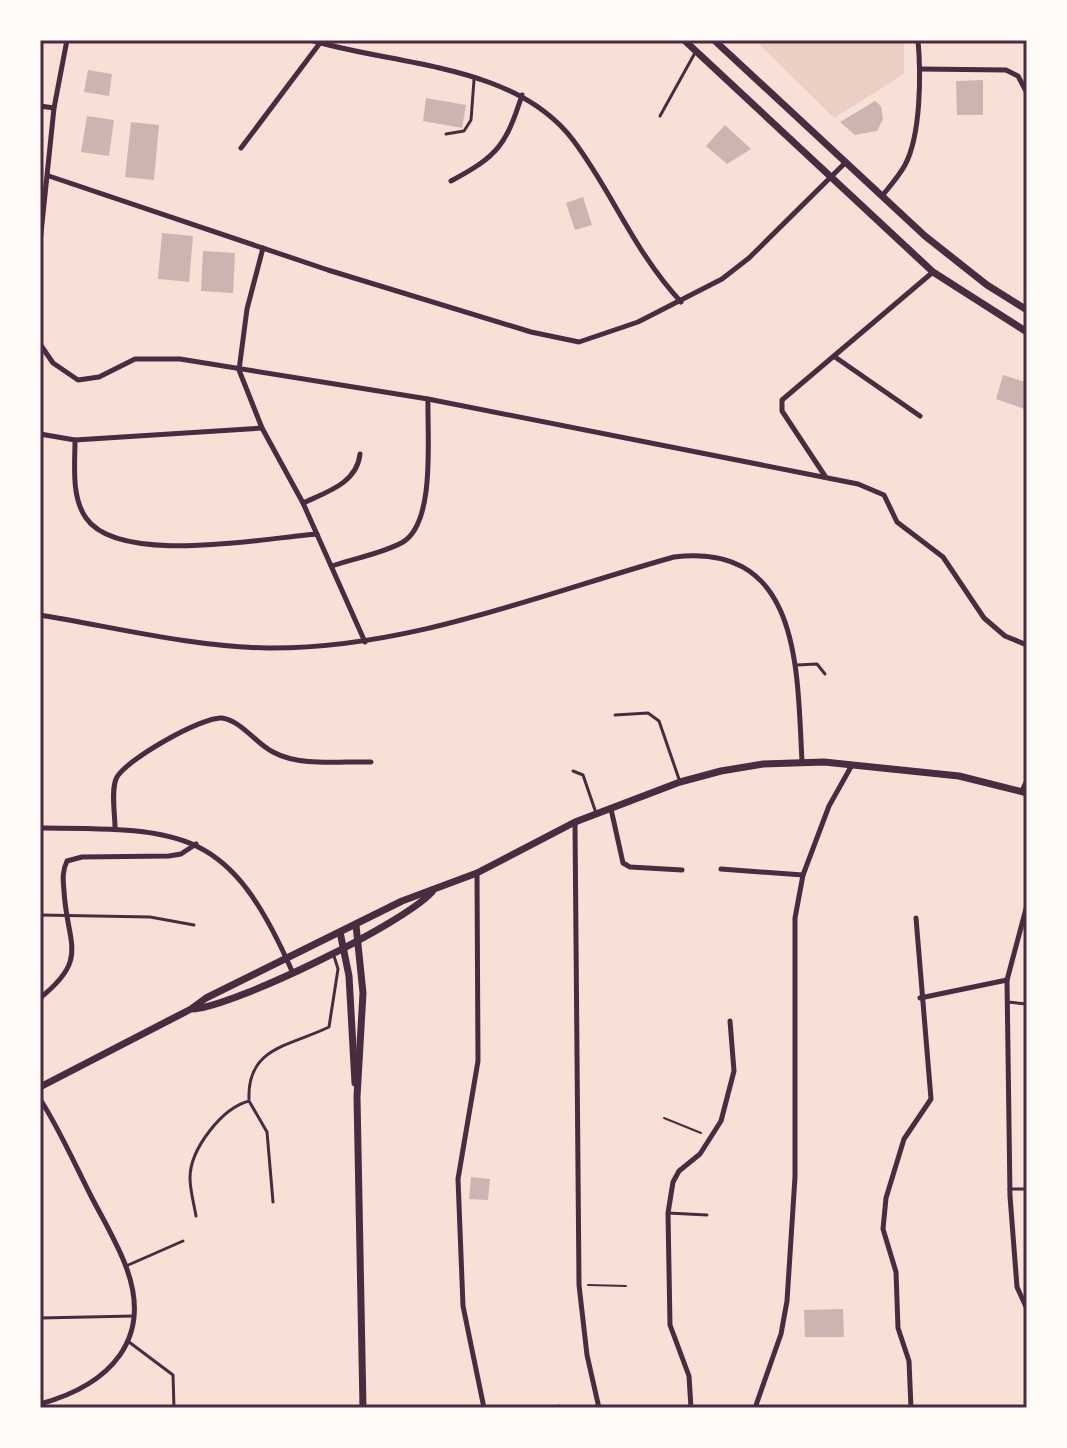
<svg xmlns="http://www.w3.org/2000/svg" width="1067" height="1448" viewBox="0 0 1067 1448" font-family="Raleway,sans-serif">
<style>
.green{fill:#ebcfc5}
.building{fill:#ccb4b1}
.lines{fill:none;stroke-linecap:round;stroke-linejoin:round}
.path{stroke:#4a2c40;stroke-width:2}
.service{stroke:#4a2c40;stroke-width:3}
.minor{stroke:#4a2c40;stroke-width:5}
.tertiary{stroke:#4a2c40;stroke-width:7}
.neatline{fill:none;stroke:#4a2c40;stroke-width:3}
</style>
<rect width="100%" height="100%" fill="#f7e1d7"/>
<polygon class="green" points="755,40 904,40 904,74 834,118"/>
<g class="building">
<polygon points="88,70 112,74 109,96 84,92"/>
<polygon points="983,80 983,115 957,115 956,81"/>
<polygon points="426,98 466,105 462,128 423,121"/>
<polygon points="875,101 881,106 883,119 877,131 855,135 840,122"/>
<polygon points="87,116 114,120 109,156 81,152"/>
<polygon points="131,122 159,125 154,180 125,177"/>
<polygon points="725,125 751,149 727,164 706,146"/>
<polygon points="583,197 592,225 575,230 566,203"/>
<polygon points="162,233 193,236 189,282 158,279"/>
<polygon points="203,251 235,253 233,293 201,291"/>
<polygon points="1003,375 1025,382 1027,410 996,399"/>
<polygon points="471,1177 490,1179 488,1200 469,1199"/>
<polygon points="843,1309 844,1337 805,1337 804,1310"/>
</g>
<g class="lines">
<g class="path">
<polyline points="664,1118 701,1133"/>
<polyline points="588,1285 626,1286"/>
</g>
<g class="service">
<polyline points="660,116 696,51"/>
<polyline points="446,134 464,131 471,120 474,80"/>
<polyline points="797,665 817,664 825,674"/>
<polyline points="615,715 648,713 659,721 680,782"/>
<polyline points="573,771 583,775 596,813"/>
<polyline points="40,915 150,917 194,925"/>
<polyline points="1007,1002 1027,1004"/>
<path d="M249,1099C247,1047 290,1046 329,1027L338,969L334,956"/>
<polyline points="1009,1189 1027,1189"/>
<polyline points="668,1213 707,1215"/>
<path d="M196,1216C194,1204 190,1190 190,1178C190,1149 222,1108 249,1101L267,1132L273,1202"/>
<polyline points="126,1266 183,1241"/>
<polyline points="40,1318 134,1316"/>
<polyline points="129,1342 173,1375 174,1408"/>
<polyline points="559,1408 559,1406"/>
</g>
<g class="minor">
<path d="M310,40C396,66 514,63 573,140C613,193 633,250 681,302"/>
<polyline points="920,69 1006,70 1018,76 1027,93"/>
<polyline points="40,106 54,108"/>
<polyline points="241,148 320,43"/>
<polyline points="49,176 328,270 531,332 579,342 638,322 722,279 749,258 846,162"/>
<path d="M451,181C498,156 506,145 522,95"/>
<path d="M882,196C890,186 899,176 905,165C921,135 921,74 918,40"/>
<polyline points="40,243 54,108 67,40"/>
<polyline points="263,248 247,309 239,370 262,428 303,503 365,642"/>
<polyline points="40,344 53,363 78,380 99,377 135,359 180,359 428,399 858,484 884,495 897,522 943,557 984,618 1005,636 1027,645"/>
<polyline points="835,357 920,416"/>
<polyline points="40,434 75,440 262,428"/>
<path d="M75,440C75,464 71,497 86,518C119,566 265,538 317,534"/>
<polyline points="825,476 782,411 782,400 933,272"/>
<path d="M303,503C327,492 357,483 360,454"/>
<path d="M332,566C354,558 382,554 403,542C436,522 427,435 428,399"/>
<path d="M40,615C114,627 192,647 268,648C409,649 541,594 674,557C802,541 797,672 802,761"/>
<polyline points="1022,791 1027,780"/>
<polyline points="611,809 623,863 630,867 682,870"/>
<polyline points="575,823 579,1285 587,1355 599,1408"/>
<path d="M40,828C185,829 229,828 292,971"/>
<path d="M115,828C115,814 111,792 116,779C123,761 203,716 222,718C242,721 256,744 273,752C300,767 341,761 371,762"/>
<polyline points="721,869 803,875"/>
<polyline points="477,874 478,1061 458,1179 463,1306 484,1408"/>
<polyline points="1027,905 1007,980 1010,1196 1017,1287 1027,1309"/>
<path d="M40,998C90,958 67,945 64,891C63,880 62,871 67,861L82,857L169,856L181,854L196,844"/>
<polyline points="920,998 1007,980"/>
<path d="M40,1099C60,1130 75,1165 92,1198C103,1219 116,1241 125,1264C155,1340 109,1385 40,1404"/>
<polyline points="691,1408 689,1376 670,1325 668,1213 673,1182 679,1171 700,1154 721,1121 734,1071 730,1021"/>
<polyline points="755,1408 781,1334 787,1301 795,1177 795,918 803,875 829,806 852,765"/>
<polyline points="911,1408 909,1361 898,1328 896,1272 883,1229 886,1198 904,1139 931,1099 916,918"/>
</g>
<g class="tertiary">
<polyline points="684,40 933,272 1027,332"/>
<polyline points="714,40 925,236 987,285 1027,310"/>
<polyline points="356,925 363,993 357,1097 363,1408"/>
<polyline points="340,932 349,976 355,1083"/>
<path d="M194,1009C237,1005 403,924 432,892"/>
<polyline points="40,1087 191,1009 206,998 402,901 477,873 575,822 680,782 721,771 763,764 824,762 959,776 1027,793"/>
</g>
</g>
<rect width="1067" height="1448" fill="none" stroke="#fffaf5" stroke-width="84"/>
<rect x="42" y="42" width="983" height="1364" class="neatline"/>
</svg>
